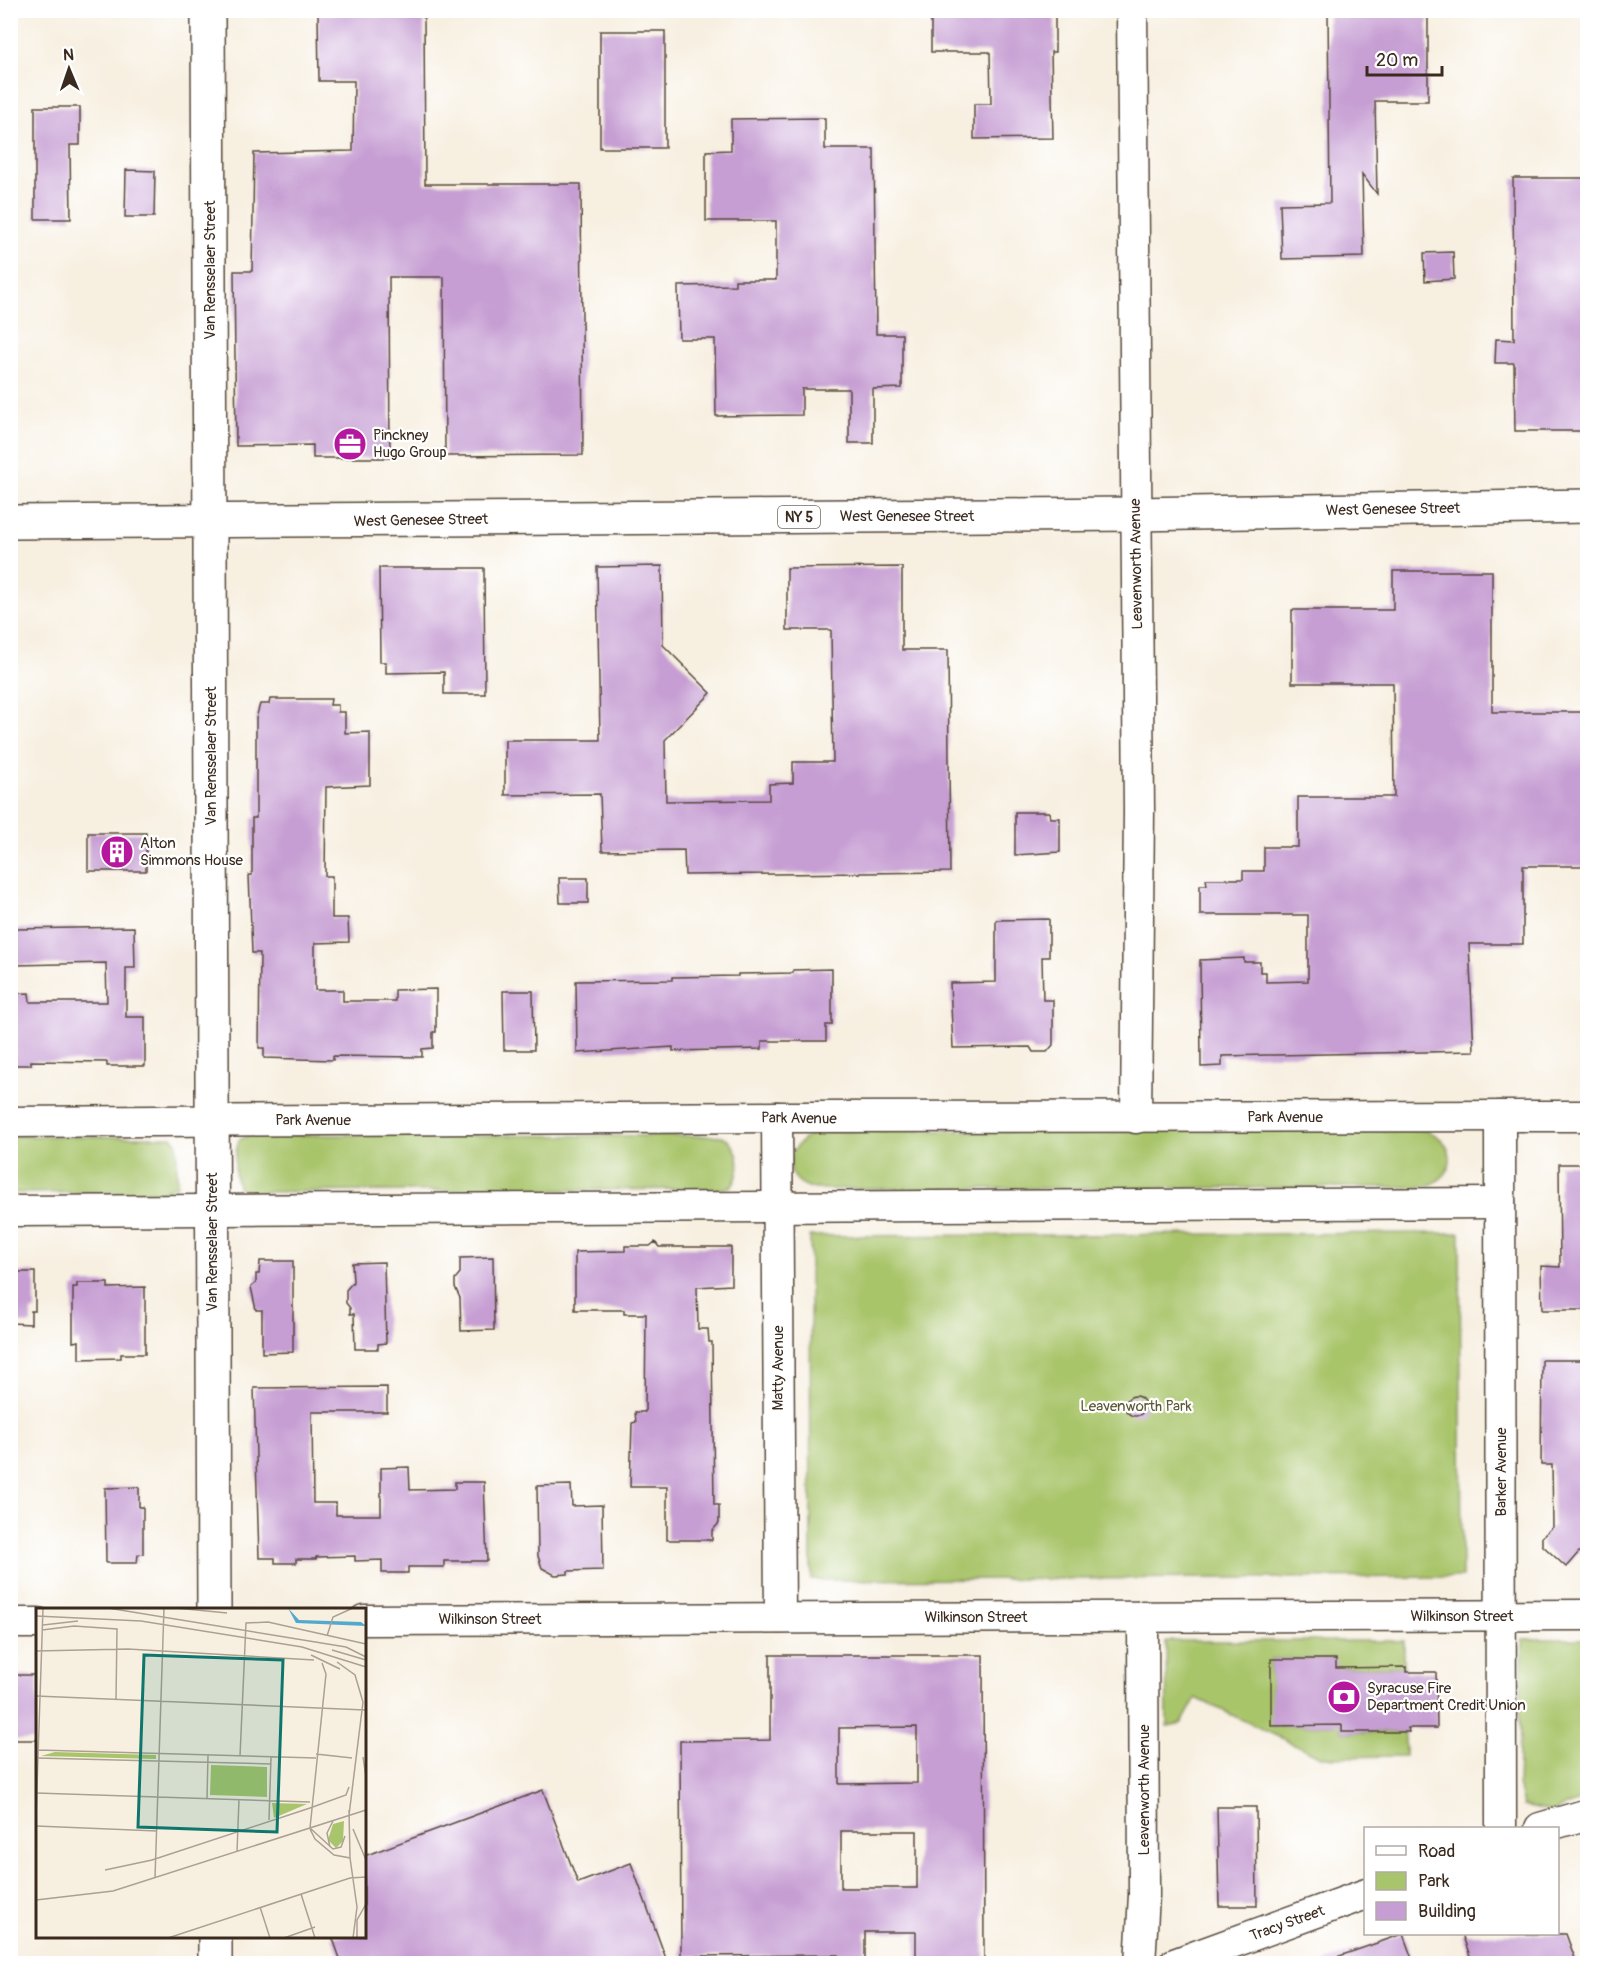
<svg xmlns="http://www.w3.org/2000/svg" width="1598" height="1974" viewBox="0 0 1598 1974" font-family="Pangolin,sans-serif">
<style>
.green{fill:#a9c56b;stroke:#727844;stroke-width:1.5}
.building{fill:#c69ed3;fill-rule:evenodd}
.lines{fill:none;stroke-linecap:round;stroke-linejoin:round}
.minor-casing{stroke:#57483b;stroke-width:33}
.tertiary-casing{stroke:#57483b;stroke-width:36}
.primary-casing{stroke:#57483b;stroke-width:36}
.minor{stroke:#fff;stroke-width:30}
.tertiary{stroke:#fff;stroke-width:33}
.primary{stroke:#fff;stroke-width:33}
.labels{text-anchor:middle;stroke-width:4.5;stroke-linejoin:round;paint-order:stroke}
.shield{fill:#fff;stroke:#766a62;stroke-width:1.5}
.shield-label{font-size:14px;font-weight:bold;fill:#3b2a1e}
.street-label{font-size:15px;fill:#3b2a1e;stroke:#fff}
.poi-label{font-size:15px;fill:#3b2a1e;stroke:#fff;text-anchor:start}
.park-label{font-size:15px;fill:#5c5835;stroke:#fff}
.inset-road{fill:none;stroke:#aca092;stroke-width:1.5}
.view{fill:#0f766e;fill-opacity:0.15;stroke:#0f766e;stroke-width:3}
.inset-edge{fill:none;stroke:#3b2a1e;stroke-width:3}
</style>
<rect width="100%" height="100%" fill="#fff"/>
<filter id="ink" filterUnits="userSpaceOnUse"><feTurbulence type="fractalNoise" baseFrequency=".0167" numOctaves="2"/><feDisplacementMap in="SourceGraphic" scale="12" xChannelSelector="R" yChannelSelector="G"/><feConvolveMatrix kernelMatrix="1 2 1 2 8 2 1 2 1" color-interpolation-filters="sRGB"/></filter>
<filter id="wash" filterUnits="userSpaceOnUse"><feTurbulence type="fractalNoise" baseFrequency=".008" numOctaves="4" result="noise"/><feDisplacementMap in="SourceGraphic" scale="24" xChannelSelector="R" yChannelSelector="G"/><feGaussianBlur stdDeviation="1.35" result="paint"/><feColorMatrix in="noise" values="0 0 0 0 0 0 0 0 0 0 0 0 0 0 0 0 0 1.4 0 .05"/><feComposite in="paint" operator="in"/></filter>
<g filter="url(#wash)">
<rect width="100%" height="100%" fill="#f7efe0"/>
<g class="green">
<path d="M1424,1130C1459,1140 1459,1180 1422,1187L815,1189C775,1180 788,1138 822,1131Z"/>
<path d="M249,1135L720,1136C740,1142 745,1173 730,1187L720,1189L255,1192L239,1189C233,1174 234,1155 239,1140Z"/>
<polygon points="10,1136 172,1137 177,1143 177,1185 162,1192 11,1193"/>
<polygon points="1460,1233 1462,1577 811,1580 810,1236"/>
<polygon points="1523,1639 1587,1639 1587,1798 1552,1812 1523,1806 1518,1784"/>
<polygon points="1166,1641 1404,1641 1404,1667 1343,1668 1336,1675 1335,1659 1271,1659 1272,1726 1335,1725 1342,1720 1342,1732 1405,1732 1405,1756 1321,1757 1196,1698 1182,1723 1167,1726"/>
</g>
<g id="blocks">
<g class="building">
<polygon points="931,10 1055,10 1055,52 1051,52 1053,138 974,139 974,104 991,104 990,52 931,52"/>
<polygon points="1428,10 1428,101 1375,101 1377,194 1362,174 1364,257 1282,259 1280,204 1330,203 1328,12"/>
<polygon points="424,13 425,184 581,184 583,455 445,456 444,277 389,277 390,458 313,458 313,445 236,446 234,271 252,271 254,153 353,151 354,81 319,81 318,14"/>
<rect x="600" y="31" width="65" height="117"/>
<polygon points="35,107 80,107 80,145 70,145 71,219 35,219"/>
<polygon points="825,118 825,149 874,149 876,334 902,334 902,388 873,389 873,443 849,443 849,389 802,389 802,415 716,416 715,339 679,339 678,286 735,285 735,280 776,280 776,221 706,221 706,151 731,150 731,119"/>
<polygon points="126,170 155,171 154,217 125,217"/>
<polygon points="1513,178 1587,178 1587,431 1515,431 1514,363 1495,363 1496,339 1514,340"/>
<polygon points="1453,252 1454,279 1425,281 1424,253"/>
<polygon points="662,566 663,645 711,693 665,740 666,801 769,800 769,784 793,783 793,762 833,762 831,630 787,630 787,568 902,567 902,650 948,650 950,872 685,875 684,850 602,851 600,794 505,795 505,740 600,740 597,567"/>
<polygon points="379,568 484,568 485,694 444,694 444,672 386,673 386,662 380,662"/>
<polygon points="1393,571 1492,571 1492,712 1587,712 1587,866 1523,866 1523,944 1469,944 1474,1051 1222,1056 1222,1066 1201,1067 1200,960 1244,958 1244,962 1260,962 1260,972 1266,972 1266,982 1308,981 1308,915 1200,915 1200,885 1207,885 1206,879 1243,879 1243,871 1264,871 1264,847 1298,847 1298,797 1394,797 1393,683 1292,683 1292,610 1393,610"/>
<polygon points="270,699 331,699 330,705 338,705 338,712 345,712 345,733 370,732 370,785 326,787 325,876 332,876 332,918 348,918 349,942 315,943 315,990 343,990 343,1001 395,1001 395,990 436,989 436,1032 433,1032 433,1048 422,1049 422,1057 333,1056 333,1060 264,1058 264,1048 259,1048 260,953 252,953 249,875 252,875 252,818 256,818 256,718 260,704 269,704"/>
<polygon points="1015,812 1049,812 1050,818 1060,818 1060,852 1015,855"/>
<rect x="88" y="833" width="58" height="38"/>
<polygon points="559,878 588,878 588,903 560,903"/>
<polygon points="1049,919 1049,957 1042,957 1043,1000 1053,1000 1053,1045 1047,1052 1033,1052 1030,1047 953,1048 950,983 996,982 996,920"/>
<polygon points="134,927 135,968 126,968 126,1017 145,1017 145,1066 107,1066 107,1062 31,1061 31,1065 10,1065 10,994 29,993 30,1002 107,1002 106,963 16,965 15,929"/>
<polygon points="832,969 832,1025 826,1025 826,1041 762,1041 762,1049 673,1051 673,1047 577,1053 576,981 672,980 672,977 738,976 738,974 793,973 793,970"/>
<polygon points="503,991 533,991 534,1050 504,1050"/>
<polygon points="1559,1164 1587,1164 1587,1310 1542,1310 1541,1266 1560,1267"/>
<polygon points="655,1242 659,1247 731,1247 731,1285 697,1287 698,1329 708,1329 709,1342 712,1342 714,1505 719,1505 719,1523 712,1531 712,1540 667,1540 667,1487 630,1487 632,1423 636,1422 635,1412 645,1412 646,1314 624,1314 624,1310 575,1310 575,1252 625,1251 625,1246 650,1246"/>
<polygon points="493,1257 494,1330 461,1331 460,1298 455,1287 455,1279 460,1273 460,1258"/>
<polygon points="260,1261 293,1261 293,1352 262,1353 262,1310 256,1310 251,1287 256,1283 256,1274 259,1274"/>
<polygon points="384,1262 386,1343 378,1344 378,1349 355,1349 354,1314 350,1314 350,1308 346,1303 346,1290 353,1282 352,1263"/>
<polygon points="10,1272 35,1272 35,1311 31,1311 31,1324 10,1323"/>
<polygon points="77,1283 108,1283 108,1288 145,1287 145,1354 121,1354 121,1358 79,1359 79,1341 73,1342 73,1287 77,1287"/>
<polygon points="1542,1360 1587,1360 1587,1552 1579,1552 1566,1567 1542,1545 1542,1537 1553,1527 1552,1465 1541,1465"/>
<polygon points="387,1387 387,1412 312,1412 313,1503 336,1503 336,1515 381,1515 381,1468 409,1467 410,1490 455,1489 455,1482 484,1482 487,1561 444,1561 444,1567 408,1567 408,1573 382,1573 382,1560 355,1561 355,1556 316,1557 316,1559 296,1559 296,1563 275,1563 275,1558 259,1558 254,1388"/>
<circle cx="1135" cy="1406" r="10"/>
<polygon points="571,1485 572,1506 602,1505 603,1570 568,1571 568,1574 555,1575 542,1568 538,1556 537,1486"/>
<polygon points="139,1487 139,1507 143,1507 143,1554 138,1555 137,1563 106,1563 105,1488"/>
<path d="M770,1655H983L984,1964H916V1932H865V1964H838V1955L681,1956L680,1741L770,1740ZM917,1727V1783L839,1784V1728ZM841,1831H917V1888H841Z"/>
<polygon points="1271,1659 1336,1659 1336,1668 1406,1667 1406,1672 1436,1672 1437,1728 1408,1728 1409,1732 1342,1732 1342,1725 1271,1726"/>
<rect x="10" y="1675" width="28" height="65"/>
<polygon points="543,1790 578,1883 631,1863 668,1964 342,1964 332,1936 364,1936 364,1856"/>
<polygon points="1217,1807 1256,1807 1257,1906 1219,1906"/>
<polygon points="1403,1934 1414,1964 1325,1964 1325,1961"/>
<polygon points="1462,1934 1566,1934 1577,1964 1473,1964"/>
</g>
</g>
</g>
<g filter="url(#ink)">
<use href="#blocks" fill-opacity="0" stroke="#57483b" stroke-width="1.5"/>
<g class="lines">
<g class="minor-casing">
<g id="minor">
<polyline points="1132,10 1139,811 1136,1118"/>
<polyline points="1500,1116 1501,1828"/>
<polyline points="777,1117 780,1618"/>
<polyline points="10,1122 777,1117 1588,1116"/>
<polyline points="10,1211 1500,1203"/>
<polyline points="364,1620 1588,1615"/>
<polyline points="10,1623 38,1623"/>
<polyline points="1540,1828 1588,1814"/>
<polyline points="1140,1964 1144,1895 1143,1616"/>
<polyline points="1174,1964 1366,1894"/>
</g>
</g>
<g class="tertiary-casing">
<g id="tertiary">
<polyline points="208,10 214,1610"/>
<polyline points="215,1936 215,1964"/>
</g>
</g>
<g class="primary-casing">
<polyline id="primary" points="10,522 1135,514 1588,506"/>
</g>
<use href="#minor" class="minor"/>
<use href="#tertiary" class="tertiary"/>
<use href="#primary" class="primary"/>
</g>
</g>
<defs>
<g id="office-disc" transform="scale(1.725)"><circle r="9.5" fill="#b5179e" stroke="#fff"/><path d="M-6-3h4V-5.5h4V-3h4V5H-6ZM-1-4.5V-3h2v-1.5ZM-6 0V1H6V0Z" fill="#fff"/></g>
<g id="building-disc" transform="scale(1.725)"><circle r="9.5" fill="#b5179e" stroke="#fff"/><path d="M-4-6H4V6H1V3H-1V6H-4ZM-2.5-4.3h1.7v1.8h-1.7ZM.8-4.3h1.7v1.8H.8ZM-2.5-1h1.7V.8h-1.7ZM.8-1h1.7V.8H.8Z" fill="#fff"/></g>
<g id="bank-disc" transform="scale(1.725)"><circle r="9.5" fill="#b5179e" stroke="#fff"/><path d="M-6-4H6V4H-6ZM0-2.3a2.3 2.3 0 1 0 0 4.6a2.3 2.3 0 1 0 0-4.6Z" fill="#fff"/></g>
</defs>
<g fill-rule="evenodd">
<use href="#office-disc" x="350" y="444"/>
<use href="#building-disc" x="117" y="852"/>
<use href="#bank-disc" x="1344" y="1697"/>
</g>
<g class="labels">
<rect class="shield" x="778" y="506" width="42" height="22" rx="4.5"/>
<g class="shield-label">
<text x="799" y="522">NY 5</text>
</g>
<g class="street-label">
<text transform="translate(210 270) rotate(-90)" y="5">Van Rensselaer Street</text>
<text transform="translate(1393 509) rotate(-1)" y="5">West Genesee Street</text>
<text x="907" y="521">West Genesee Street</text>
<text transform="translate(421 520) rotate(-1)" y="5">West Genesee Street</text>
<text transform="translate(1136 564) rotate(-91)" y="5">Leavenworth Avenue</text>
<text transform="translate(211 756) rotate(-90)" y="5">Van Rensselaer Street</text>
<text x="1285" y="1122">Park Avenue</text>
<text transform="translate(799 1118) rotate(1)" y="5">Park Avenue</text>
<text x="313" y="1125">Park Avenue</text>
<text transform="translate(212 1242) rotate(-90)" y="5">Van Rensselaer Street</text>
<text transform="translate(778 1368) rotate(-90)" y="5">Matty Avenue</text>
<text transform="translate(1501 1472) rotate(-90)" y="5">Barker Avenue</text>
<text x="1462" y="1621">Wilkinson Street</text>
<text x="976" y="1622">Wilkinson Street</text>
<text x="490" y="1624">Wilkinson Street</text>
<text transform="translate(1144 1790) rotate(-90)" y="5">Leavenworth Avenue</text>
<text transform="translate(1287 1923) rotate(-20)" y="5">Tracy Street</text>
</g>
<g class="poi-label">
<text x="373" y="440">Pinckney<tspan x="373" dy="17">Hugo Group</tspan></text>
<text x="140" y="848">Alton<tspan x="140" dy="17">Simmons House</tspan></text>
<text x="1367" y="1693">Syracuse Fire<tspan x="1367" dy="17">Department Credit Union</tspan></text>
</g>
<g class="park-label">
<text x="1136" y="1411">Leavenworth Park</text>
</g>
</g>
<g transform="translate(36 1608)">
<rect width="330" height="330" fill="#f7efe0"/>
<path d="M19,144L120,147V151L5,148ZM175,157L231,159V189L174,187ZM236,195L271,196L238,210ZM308,213L307,233L300,240L292,232L297,216Z" fill="#a9c56b"/>
<path d="M252,0L263,12L325,14L330,18L260,15Z" fill="#51a9ce"/>
<path class="inset-road" d="M72,0L310,39L330,49M140,0L191,5M0,8L105,13L266,39L330,59M7,17L42,13M6,22L38,18L81,21L80,92M291,28L297,9L317,0M296,42L330,52M0,43L92,41L278,52M275,47L304,61M301,54L319,67L327,94L313,207M0,88L329,102M2,142L280,150M280,146L316,150M204,148L210,15L232,14L330,36M327,149L330,169M1,150L235,156M0,185L274,194M171,191L172,147M313,202L314,250M0,209L7,0M233,212L235,149M0,218L121,223M274,220L290,66L286,55M274,220L297,241L305,239L309,228M274,221L279,231L298,247L314,250L321,299L317,330M317,221L330,252M294,239L291,225L297,213M201,244L203,191M69,262L116,252L274,200L310,187L313,179M119,270L128,0M265,286L279,330M0,292L77,283L330,202M224,299L234,330M132,330L314,270L330,269M248,330L279,319M321,330V312L330,296"/>
<path class="view" d="M108,47L247,52L241,224L102,219Z"/>
<rect width="330" height="330" class="inset-edge"/>
</g>
<rect width="1598" height="1974" fill="none" stroke="#fff" stroke-width="36"/>
<rect x="1364" y="1827" width="195" height="108" fill="#ffffff" stroke="#b1aaa5" stroke-width="1.5"/>
<rect x="1376" y="1846" width="30" height="9" fill="#ffffff" stroke="#b1aaa5" stroke-width="1.5"/>
<text x="1418" y="1857" font-size="18" fill="#3b2a1e">Road</text>
<rect x="1376" y="1872" width="30" height="18" fill="#a9c56b" stroke="#b1aaa5" stroke-width="1.5"/>
<text x="1418" y="1887" font-size="18" fill="#3b2a1e">Park</text>
<rect x="1376" y="1902" width="30" height="18" fill="#c69ed3" stroke="#b1aaa5" stroke-width="1.5"/>
<text x="1418" y="1917" font-size="18" fill="#3b2a1e">Building</text>
<g transform="translate(69 69) rotate(358)" stroke="#ffffff" stroke-width="4.5" paint-order="stroke">
<path d="M0-4.5L10 22L0 15L-10 22Z" fill="#3b2a1e"/>
<text y="-9" font-size="16" font-weight="bold" text-anchor="middle" fill="#3b2a1e">N</text>
</g>
<path d="M1367 66v9h75v-9" fill="none" stroke="#3b2a1e" stroke-width="3"/>
<text x="1376" y="66" font-size="18" fill="#3b2a1e" stroke="#ffffff" stroke-width="4.5" paint-order="stroke">20 m</text>
</svg>
